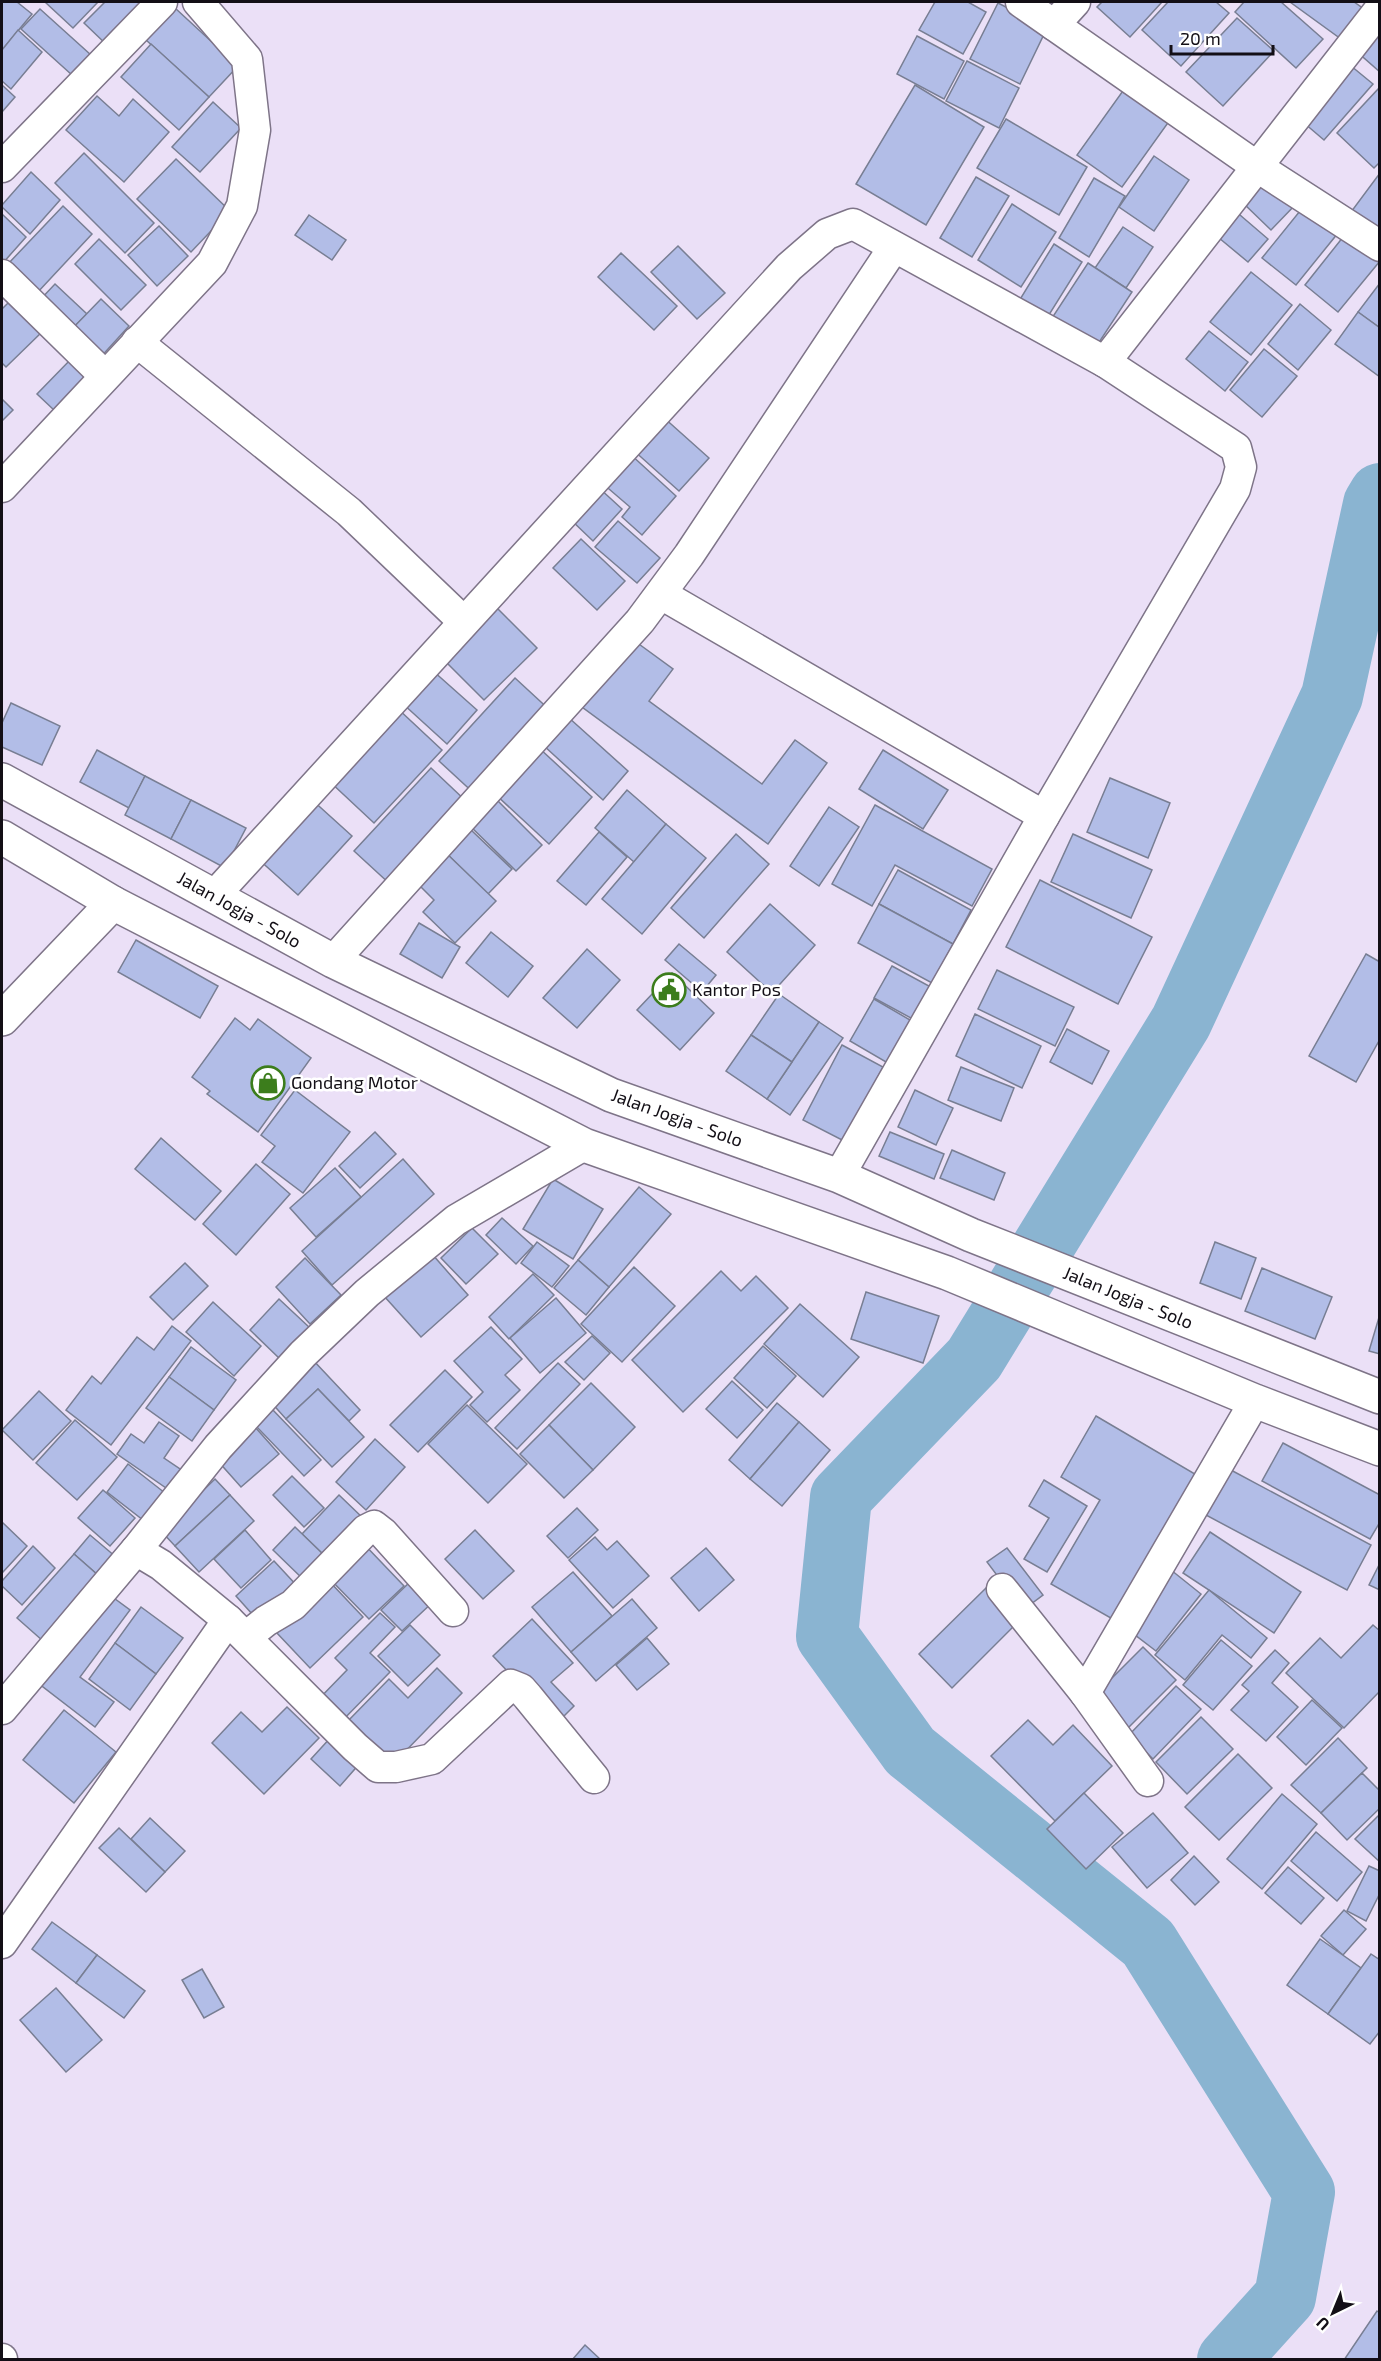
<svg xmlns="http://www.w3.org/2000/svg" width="1381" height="2361" viewBox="0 0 1381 2361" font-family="'Exo 2',sans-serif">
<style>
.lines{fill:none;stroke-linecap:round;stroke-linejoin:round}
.river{stroke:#8ab4d1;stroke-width:62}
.building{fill:#b2bde7;stroke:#787e93;stroke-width:1.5}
.street-casing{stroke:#7e7488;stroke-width:33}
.secondary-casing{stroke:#7e7488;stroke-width:36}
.highway-casing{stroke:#7e7488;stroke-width:36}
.street{stroke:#fff;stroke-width:30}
.secondary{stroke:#fff;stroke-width:33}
.highway{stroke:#fff;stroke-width:33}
.labels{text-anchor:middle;stroke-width:5;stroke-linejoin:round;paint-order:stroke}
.street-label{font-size:18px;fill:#130f16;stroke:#fff}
.poi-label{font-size:18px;fill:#130f16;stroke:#fff;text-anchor:start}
</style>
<rect width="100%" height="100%" fill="#ebe0f7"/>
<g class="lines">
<polyline class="river" points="1228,2360 1285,2297 1304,2192 1148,1943 910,1751 827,1636 841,1497 974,1359 1181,1022 1332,696 1374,504 1380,494"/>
</g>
<g class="building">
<polygon points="2,2 17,2 32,14 2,50"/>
<polygon points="45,2 98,2 73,28"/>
<polygon points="105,2 152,2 109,47 84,23"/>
<polygon points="935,2 968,2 986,12 963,54 919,30"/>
<polygon points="1102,2 1162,2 1130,37 1097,7"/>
<polygon points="1168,2 1216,2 1229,13 1181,66 1142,30"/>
<polygon points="1244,2 1281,2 1323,39 1296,68 1235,12"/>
<polygon points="1290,2 1354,2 1364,9 1341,39"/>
<polygon points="998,3 1047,28 1020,84 970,59"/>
<polygon points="175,8 238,66 209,97 146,40"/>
<polygon points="40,9 91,55 72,75 21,29"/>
<polygon points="1237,18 1274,51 1223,106 1186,72"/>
<polygon points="1380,26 1380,72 1356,51"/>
<polygon points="18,30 42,52 11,89 2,81 2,50"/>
<polygon points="917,36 964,61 944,99 897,74"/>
<polygon points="151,44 209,97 179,130 121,77"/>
<polygon points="967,61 1019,88 999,128 946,101"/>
<polygon points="1345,61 1373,84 1324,140 1297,117"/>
<polygon points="2,85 15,97 2,112"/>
<polygon points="915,85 984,127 926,225 856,184"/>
<polygon points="1380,87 1380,162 1374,168 1337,133"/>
<polygon points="1125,88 1170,120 1122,187 1077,155"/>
<polygon points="97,96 119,116 133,99 169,132 124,182 66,130"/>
<polygon points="213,102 241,128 200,172 172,147"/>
<polygon points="1006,119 1087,167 1059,215 977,168"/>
<polygon points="84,153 154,223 125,253 55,183"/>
<polygon points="1154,156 1189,180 1154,231 1119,207"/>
<polygon points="176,159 230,211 191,252 137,199"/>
<polygon points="31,172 60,200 30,234 2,207 2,205"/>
<polygon points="1380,173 1380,232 1351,212"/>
<polygon points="1267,176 1296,204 1271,230 1242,202"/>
<polygon points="976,177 1009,196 972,257 940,238"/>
<polygon points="1094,178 1125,196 1089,257 1059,238"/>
<polygon points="1012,204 1056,232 1021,287 978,260"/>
<polygon points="63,206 92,234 37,293 7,265"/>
<polygon points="1304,206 1338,233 1296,285 1262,258"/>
<polygon points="1233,209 1268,239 1248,262 1213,233"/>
<polygon points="2,214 26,237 2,264"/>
<polygon points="309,215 346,240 332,260 295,235"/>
<polygon points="159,226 188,256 157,286 128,255"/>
<polygon points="1123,227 1153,247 1126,288 1095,268"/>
<polygon points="1347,232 1380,261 1338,312 1305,285"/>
<polygon points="99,239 146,285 121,310 75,264"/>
<polygon points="1054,244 1082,262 1047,318 1019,301"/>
<polygon points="678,246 725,293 697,319 651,272"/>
<polygon points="621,253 677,306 654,330 598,277"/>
<polygon points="1088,263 1132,292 1096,347 1052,318"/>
<polygon points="1251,272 1292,305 1251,355 1210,322"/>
<polygon points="1380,283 1380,328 1358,312"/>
<polygon points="55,284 87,314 69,332 38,302"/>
<polygon points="13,298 44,330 6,367 2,363 2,309"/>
<polygon points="101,299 129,326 98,360 69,332"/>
<polygon points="1300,304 1331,330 1298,370 1268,344"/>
<polygon points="1358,312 1380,328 1380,377 1335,344"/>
<polygon points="1209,331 1248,362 1225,391 1186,359"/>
<polygon points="1264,349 1297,376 1262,417 1230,390"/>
<polygon points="72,358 89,375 55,411 37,394"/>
<polygon points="2,399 13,410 2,421"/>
<polygon points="662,416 709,458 679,491 632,449"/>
<polygon points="629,453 676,496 642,535 622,517 630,507 602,483"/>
<polygon points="598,487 622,509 593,541 569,518"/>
<polygon points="618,521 660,558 637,583 595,547"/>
<polygon points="581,539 625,581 597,610 553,568"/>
<polygon points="495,606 537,648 484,700 442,658"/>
<polygon points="632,639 673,669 649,701 762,784 795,740 827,763 768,844 582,707"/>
<polygon points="432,670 477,710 447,744 402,703"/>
<polygon points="515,678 554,714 478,797 439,761"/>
<polygon points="11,703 60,726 42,765 2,747 2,723"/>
<polygon points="396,707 442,750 374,823 328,780"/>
<polygon points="568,717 628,771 603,800 543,745"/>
<polygon points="538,747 592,797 549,844 495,794"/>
<polygon points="97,750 145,776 129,808 80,782"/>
<polygon points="883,750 948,790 923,829 859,789"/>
<polygon points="431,768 468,803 391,885 354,851"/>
<polygon points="145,776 191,800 171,839 125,815"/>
<polygon points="1110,778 1170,803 1148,858 1087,832"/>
<polygon points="627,790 666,824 634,862 595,828"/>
<polygon points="493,796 542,845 516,871 467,823"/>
<polygon points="310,798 352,836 298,895 256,857"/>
<polygon points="191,800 246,828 225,868 171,839"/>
<polygon points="875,805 992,869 972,906 895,865 872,906 832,884"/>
<polygon points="829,807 859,827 819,886 790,866"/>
<polygon points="666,824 706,858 642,934 602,899"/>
<polygon points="470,829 512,869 488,894 447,854"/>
<polygon points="599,832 627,857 586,905 557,881"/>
<polygon points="736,834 769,864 704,938 671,908"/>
<polygon points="1073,834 1152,870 1131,918 1051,882"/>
<polygon points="445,852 496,901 455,943 423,912 434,900 416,882"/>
<polygon points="898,870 971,910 953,944 879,904"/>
<polygon points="1040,880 1152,937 1118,1004 1006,947"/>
<polygon points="770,904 815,945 772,993 727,952"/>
<polygon points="879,904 953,944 932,983 858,943"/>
<polygon points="419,923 460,947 442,978 400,954"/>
<polygon points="491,932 533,966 508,997 466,963"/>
<polygon points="136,940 218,986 200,1018 118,972"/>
<polygon points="679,944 716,975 702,992 665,960"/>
<polygon points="587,949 620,980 577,1028 543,998"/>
<polygon points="1366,954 1380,962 1380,1039 1356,1082 1309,1056"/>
<polygon points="892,966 940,992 922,1024 874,998"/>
<polygon points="997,970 1074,1007 1055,1046 978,1009"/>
<polygon points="672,973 714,1013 680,1050 637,1010"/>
<polygon points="779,994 819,1022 792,1062 751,1035"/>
<polygon points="874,999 922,1027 898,1069 850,1041"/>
<polygon points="975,1014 1041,1046 1022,1088 956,1056"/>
<polygon points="235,1018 250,1030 258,1019 311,1058 258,1132 207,1094 210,1091 192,1077"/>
<polygon points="819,1022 843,1038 790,1115 767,1099"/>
<polygon points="1067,1029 1109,1051 1092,1084 1050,1062"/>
<polygon points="751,1035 792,1062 767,1099 726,1071"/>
<polygon points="842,1045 883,1067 844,1141 803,1120"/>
<polygon points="961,1067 1014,1088 1001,1121 948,1100"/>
<polygon points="295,1090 350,1132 303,1193 262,1162 275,1146 261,1135"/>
<polygon points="915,1090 953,1108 936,1145 898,1127"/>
<polygon points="375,1132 396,1154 360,1188 339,1166"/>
<polygon points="890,1132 944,1154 934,1179 879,1156"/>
<polygon points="161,1138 221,1191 195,1220 135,1169"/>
<polygon points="952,1150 1005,1173 994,1200 940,1178"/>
<polygon points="403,1159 434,1194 332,1285 302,1251"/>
<polygon points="256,1164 290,1194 236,1255 203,1224"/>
<polygon points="335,1168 361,1197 316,1237 290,1208"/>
<polygon points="553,1179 603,1209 573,1259 523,1229"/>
<polygon points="639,1187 671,1214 609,1287 578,1260"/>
<polygon points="502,1218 533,1246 516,1264 486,1235"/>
<polygon points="472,1228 498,1254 466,1284 441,1258"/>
<polygon points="537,1242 569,1266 552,1287 521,1263"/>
<polygon points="1215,1242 1256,1258 1241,1299 1200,1283"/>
<polygon points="432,1254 468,1295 421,1337 384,1296"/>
<polygon points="305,1258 341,1295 310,1324 276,1287"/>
<polygon points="578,1260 609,1287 586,1315 554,1288"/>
<polygon points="185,1263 208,1286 173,1320 150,1297"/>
<polygon points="634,1267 675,1306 622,1362 581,1324"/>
<polygon points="1262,1268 1332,1297 1315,1339 1245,1311"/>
<polygon points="721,1271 741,1291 756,1276 788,1308 683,1412 632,1360"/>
<polygon points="533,1274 554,1295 509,1339 489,1317"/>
<polygon points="866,1292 939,1316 923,1363 851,1339"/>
<polygon points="556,1298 586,1333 540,1373 510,1338"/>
<polygon points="279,1299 310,1328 281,1360 250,1330"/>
<polygon points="213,1302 261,1346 234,1376 186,1332"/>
<polygon points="800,1304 859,1357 823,1397 764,1344"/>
<polygon points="1380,1314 1380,1354 1369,1351"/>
<polygon points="172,1326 191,1341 111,1445 66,1410 92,1376 101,1384 137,1337 154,1350"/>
<polygon points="491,1327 522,1359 505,1375 520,1390 487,1422 470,1405 483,1392 454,1361"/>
<polygon points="592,1336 610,1353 584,1380 565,1362"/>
<polygon points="763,1346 796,1376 767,1408 734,1378"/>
<polygon points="191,1347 236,1380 214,1410 169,1377"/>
<polygon points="312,1359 360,1410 349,1421 318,1389 286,1419 269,1400"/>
<polygon points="558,1363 580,1384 517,1449 495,1428"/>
<polygon points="445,1370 472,1397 418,1452 390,1425"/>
<polygon points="169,1377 214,1410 192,1441 146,1408"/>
<polygon points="732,1381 763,1410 737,1438 706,1409"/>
<polygon points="591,1383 635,1427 593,1470 549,1425"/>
<polygon points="318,1389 364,1437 332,1467 286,1419"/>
<polygon points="39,1391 71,1421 33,1460 2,1430"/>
<polygon points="777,1403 799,1422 750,1479 729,1460"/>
<polygon points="467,1405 527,1464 488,1503 428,1444"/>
<polygon points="271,1408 321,1460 304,1476 254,1424"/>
<polygon points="1096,1416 1200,1477 1116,1621 1051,1584 1100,1500 1061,1477"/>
<polygon points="75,1420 117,1457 77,1500 36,1463"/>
<polygon points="159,1422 179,1436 164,1458 183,1471 169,1490 117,1454 131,1434 144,1443"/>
<polygon points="799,1422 830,1450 782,1506 750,1479"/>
<polygon points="549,1425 593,1470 564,1498 520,1454"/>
<polygon points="255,1427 279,1454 241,1487 217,1460"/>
<polygon points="375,1439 405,1467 366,1510 336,1482"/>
<polygon points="1283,1443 1380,1495 1380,1522 1370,1539 1262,1481"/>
<polygon points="128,1464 165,1493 143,1520 107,1492"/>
<polygon points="1229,1469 1371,1545 1347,1590 1204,1514"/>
<polygon points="292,1476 324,1508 304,1527 273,1495"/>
<polygon points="215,1479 230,1495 175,1546 161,1531"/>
<polygon points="1044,1480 1087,1506 1047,1572 1024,1559 1049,1518 1029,1506"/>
<polygon points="103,1490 135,1518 110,1546 78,1518"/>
<polygon points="230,1495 254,1521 199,1572 175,1546"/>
<polygon points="339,1495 365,1520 328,1559 302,1534"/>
<polygon points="577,1508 598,1530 568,1558 547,1536"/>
<polygon points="2,1522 27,1546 2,1573"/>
<polygon points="295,1527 328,1559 306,1582 273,1550"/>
<polygon points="245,1530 271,1560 241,1588 214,1559"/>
<polygon points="475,1530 514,1571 483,1599 445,1559"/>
<polygon points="1210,1532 1301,1592 1274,1633 1183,1573"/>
<polygon points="90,1535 116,1557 99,1576 74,1554"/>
<polygon points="595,1537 607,1550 617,1541 649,1576 613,1608 569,1560"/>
<polygon points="361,1541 404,1586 369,1619 326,1575"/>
<polygon points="33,1546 55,1568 22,1605 2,1586 2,1581"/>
<polygon points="706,1548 734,1580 699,1611 671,1578"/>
<polygon points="1007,1548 1043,1595 1023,1610 987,1562"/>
<polygon points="74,1554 99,1576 43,1641 17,1618"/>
<polygon points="274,1561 299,1588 261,1624 236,1596"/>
<polygon points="1380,1563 1380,1590 1369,1585"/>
<polygon points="1171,1570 1201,1594 1156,1651 1126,1628"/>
<polygon points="573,1572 612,1616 571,1652 532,1607"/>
<polygon points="414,1578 435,1600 402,1631 381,1610"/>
<polygon points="329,1581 363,1617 310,1668 276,1632"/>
<polygon points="986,1588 1019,1621 952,1688 919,1654"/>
<polygon points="1209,1590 1267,1638 1251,1658 1222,1635 1185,1680 1155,1655"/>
<polygon points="107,1593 130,1610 80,1677 114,1702 95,1727 38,1683"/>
<polygon points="632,1599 657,1628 596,1681 571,1652"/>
<polygon points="141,1607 183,1638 156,1674 115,1643"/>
<polygon points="380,1613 395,1627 370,1653 390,1672 338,1725 315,1703 347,1670 335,1658"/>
<polygon points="532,1619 573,1663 551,1682 574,1706 557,1723 493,1656"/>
<polygon points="410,1625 440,1655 408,1686 378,1656"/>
<polygon points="1373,1625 1380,1631 1380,1691 1344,1728 1286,1673 1320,1638 1341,1658"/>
<polygon points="647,1638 669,1664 637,1690 616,1665"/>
<polygon points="1221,1640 1252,1666 1213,1710 1183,1685"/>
<polygon points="115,1643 156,1674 130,1710 89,1679"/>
<polygon points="1143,1647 1176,1680 1126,1730 1093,1697"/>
<polygon points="1275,1650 1289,1663 1272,1683 1298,1707 1266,1741 1231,1710 1249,1691 1242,1685"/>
<polygon points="437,1668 462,1693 391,1766 346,1723 389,1679 408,1698"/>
<polygon points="1176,1686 1201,1709 1153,1759 1129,1735"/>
<polygon points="1312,1700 1342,1728 1306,1765 1277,1737"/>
<polygon points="287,1707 319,1738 264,1794 212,1743 241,1712 262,1732"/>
<polygon points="64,1710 116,1752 74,1803 23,1760"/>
<polygon points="1201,1717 1233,1749 1187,1794 1156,1762"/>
<polygon points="1028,1720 1053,1745 1073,1725 1112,1766 1055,1821 991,1756"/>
<polygon points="332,1736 361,1762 340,1786 311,1759"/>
<polygon points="1338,1738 1367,1768 1321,1813 1291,1785"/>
<polygon points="1238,1754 1272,1788 1219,1840 1185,1807"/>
<polygon points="1362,1773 1380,1791 1380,1808 1347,1840 1321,1813"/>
<polygon points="1084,1793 1123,1833 1086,1869 1047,1829"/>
<polygon points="1282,1794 1317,1824 1262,1889 1227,1859"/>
<polygon points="1153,1813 1188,1853 1147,1888 1112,1847"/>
<polygon points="1380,1814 1380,1862 1355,1839"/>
<polygon points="150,1818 185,1851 165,1872 131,1839"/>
<polygon points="119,1828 165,1872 146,1892 99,1848"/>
<polygon points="1316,1832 1362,1872 1337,1901 1291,1861"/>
<polygon points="1194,1856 1219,1882 1195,1905 1171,1880"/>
<polygon points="1369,1866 1380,1871 1380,1893 1366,1921 1347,1911"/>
<polygon points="1288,1867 1324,1898 1301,1924 1265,1893"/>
<polygon points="1344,1910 1366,1929 1343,1955 1321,1936"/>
<polygon points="52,1922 97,1955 76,1983 32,1949"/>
<polygon points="1320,1939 1361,1968 1328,2014 1287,1985"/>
<polygon points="1371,1954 1380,1960 1380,2031 1370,2044 1328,2014"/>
<polygon points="97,1955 145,1991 124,2018 76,1983"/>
<polygon points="202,1969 224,2007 204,2018 182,1980"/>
<polygon points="56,1988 102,2040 66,2072 20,2020"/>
<polygon points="1377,2311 1380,2313 1380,2360 1344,2360"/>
<polygon points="585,2345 601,2360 572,2360"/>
</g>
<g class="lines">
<g class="street-casing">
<g id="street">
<polyline points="1021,2 1256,166 1380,246"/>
<polyline points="1054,25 1075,2"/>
<polyline points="2,167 162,2"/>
<polyline points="2,275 105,376"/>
<polyline points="137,342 349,512 464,622"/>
<polyline points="2,487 212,263 242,206 255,130 247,59 198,2"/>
<polyline points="661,594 1044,816"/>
<polyline points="214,896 789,267 827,234 853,224 1105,362"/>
<polyline points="333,961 640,621 689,555 894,247"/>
<polyline points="839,1176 1044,816 1235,489 1241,467 1236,448 1105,362 1380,9"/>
<polyline points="1002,1589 1085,1693 1148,1781"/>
<polyline points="228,1620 355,1747 378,1767 396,1767 432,1759 511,1685 521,1689 528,1697 594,1778"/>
<polyline points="246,1637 266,1621 293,1605 366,1530 374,1526 383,1533 453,1611"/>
<polyline points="1085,1693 1255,1401"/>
<polyline points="2,1709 136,1550 218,1447 303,1354 367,1293 456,1220 584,1145"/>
<polyline points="2,1943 228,1620 161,1565 136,1550"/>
<polyline points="2,2359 2,2360"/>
</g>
</g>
<g class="secondary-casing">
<polyline id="secondary" points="2,1019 113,903"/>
</g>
<g class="highway-casing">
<g id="highway">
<polyline points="2,780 333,961 611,1095 839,1176 971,1235 1380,1397"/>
<polyline points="2,837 113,903 584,1145 947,1273 1255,1401 1380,1449"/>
</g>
</g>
<use href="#street" class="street"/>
<use href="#secondary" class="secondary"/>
<use href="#highway" class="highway"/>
</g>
<defs>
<g id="civic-ring" transform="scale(1.725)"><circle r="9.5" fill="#fff" stroke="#3c7d1c" stroke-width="1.5"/><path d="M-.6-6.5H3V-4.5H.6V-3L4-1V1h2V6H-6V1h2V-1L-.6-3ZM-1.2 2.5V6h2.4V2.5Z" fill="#3c7d1c"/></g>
<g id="shop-ring" transform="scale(1.725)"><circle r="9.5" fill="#fff" stroke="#3c7d1c" stroke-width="1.5"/><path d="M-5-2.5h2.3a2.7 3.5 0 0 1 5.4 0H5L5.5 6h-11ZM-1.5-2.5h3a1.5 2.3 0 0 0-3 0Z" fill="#3c7d1c"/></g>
</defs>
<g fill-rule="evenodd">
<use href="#civic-ring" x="669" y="990"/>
<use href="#shop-ring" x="268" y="1083"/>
</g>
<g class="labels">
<g class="street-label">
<text transform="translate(239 910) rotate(29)" y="6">Jalan Jogja - Solo</text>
<text transform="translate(677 1118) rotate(20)" y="6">Jalan Jogja - Solo</text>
<text transform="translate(1128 1298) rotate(22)" y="6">Jalan Jogja - Solo</text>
</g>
<g class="poi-label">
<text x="692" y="996">Kantor Pos</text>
<text x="291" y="1089">Gondang Motor</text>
</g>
</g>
<rect width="1381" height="2361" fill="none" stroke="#130f16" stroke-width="6"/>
<g transform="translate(1333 2313) rotate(223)" stroke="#ffffff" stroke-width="4.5" paint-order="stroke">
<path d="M0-4.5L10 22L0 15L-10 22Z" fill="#130f16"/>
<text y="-9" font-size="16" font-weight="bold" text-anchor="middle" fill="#130f16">U</text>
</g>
<path d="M1171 45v9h102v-9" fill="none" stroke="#130f16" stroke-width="3"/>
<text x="1180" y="45" font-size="18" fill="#130f16" stroke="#ffffff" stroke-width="4.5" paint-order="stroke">20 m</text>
</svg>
